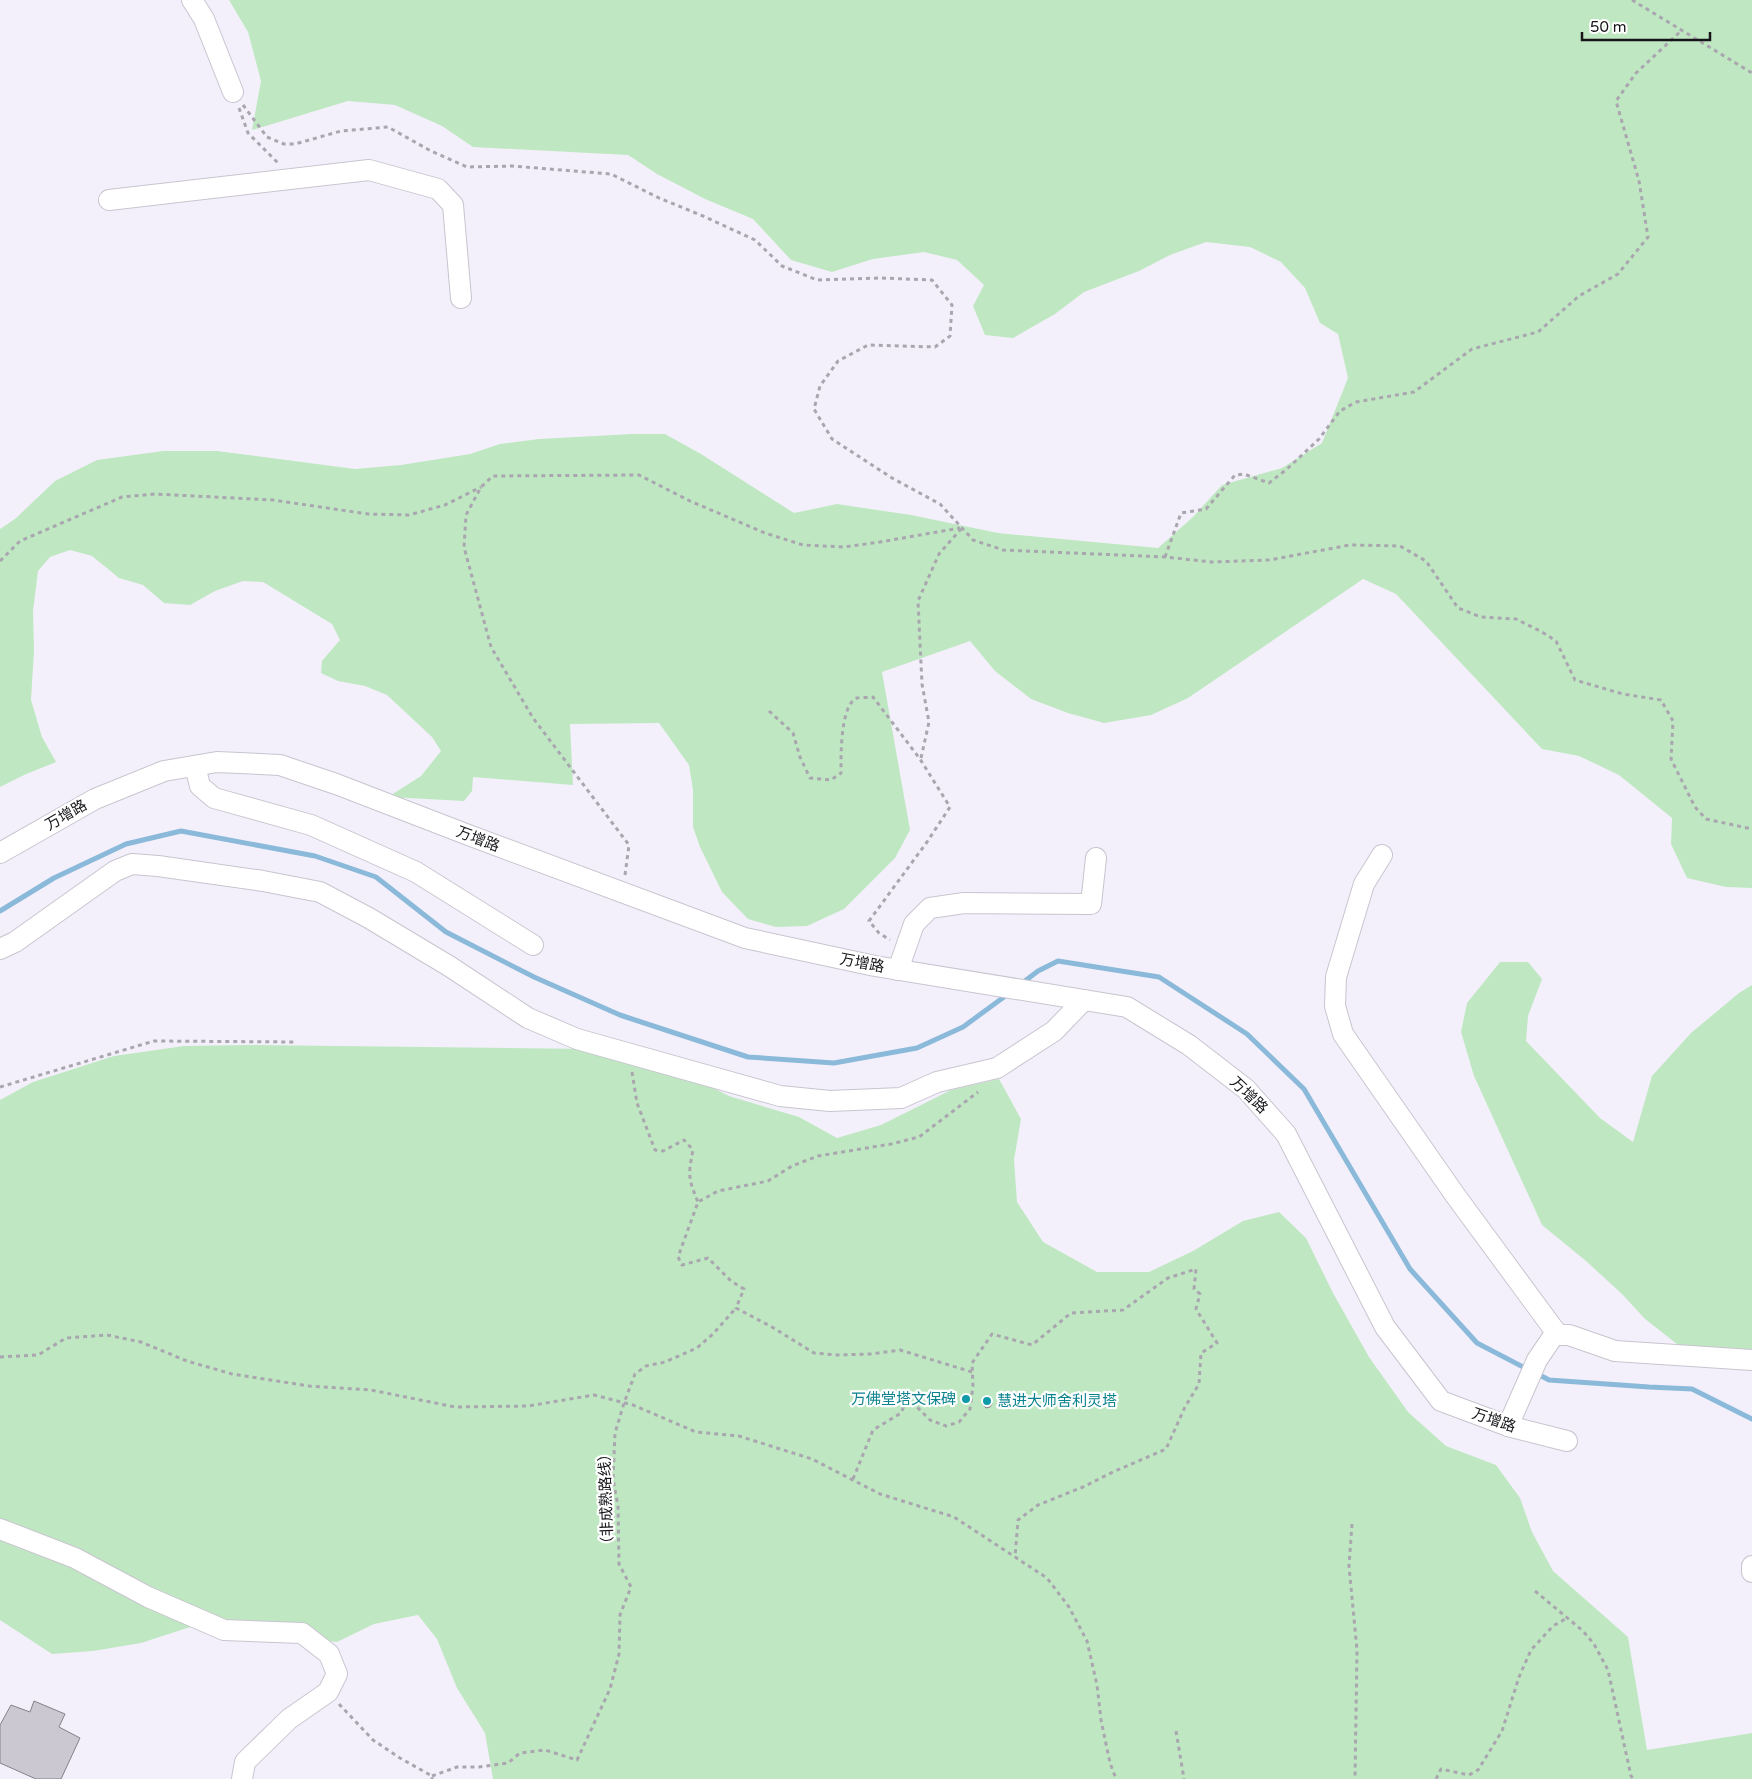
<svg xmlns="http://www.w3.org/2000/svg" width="1752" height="1779" viewBox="0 0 1752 1779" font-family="'Varela Round','Noto Sans SC',sans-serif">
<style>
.green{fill:#bfe8c2}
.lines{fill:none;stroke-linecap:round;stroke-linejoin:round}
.stream{stroke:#8bb9da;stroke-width:5}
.building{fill:#cbc8d2;stroke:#84818b}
.minor-casing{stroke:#c8c5cf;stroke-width:22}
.path{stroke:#aaa6af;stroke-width:3;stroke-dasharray:4 4;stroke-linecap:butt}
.minor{stroke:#fff;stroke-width:20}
.culture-dot{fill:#0f9aa8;stroke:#fff;stroke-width:2}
.labels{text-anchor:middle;stroke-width:4.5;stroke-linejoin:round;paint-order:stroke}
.street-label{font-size:15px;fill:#171519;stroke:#fff}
.culture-label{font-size:15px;fill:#0d838f;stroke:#fff;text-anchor:end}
</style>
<rect width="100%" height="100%" fill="#f4f0fb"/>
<g class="green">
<polygon points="229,0 1752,0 1752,888 1726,887 1687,878 1671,844 1672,818 1619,775 1579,756 1542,749 1396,594 1363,579 1188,698 1151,715 1104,723 1068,713 1031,699 995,671 970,641 882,672 910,830 895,858 844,909 807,926 776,927 748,919 722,892 700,847 693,827 693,790 689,765 659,723 570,724 573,785 473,777 472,791 464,801 388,797 421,776 441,751 432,737 387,695 365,686 338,681 321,673 322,661 340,640 332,624 263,582 243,581 215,591 190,605 164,603 143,585 119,578 92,556 70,550 50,557 38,571 33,611 34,651 31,700 42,737 56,762 24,775 0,787 0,529 15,519 55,481 97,460 163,451 217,451 355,469 401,465 470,454 500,444 539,439 632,434 665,434 701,454 794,513 837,504 911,515 998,533 1158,548 1193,517 1222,485 1282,468 1322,443 1348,378 1338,334 1320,323 1305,288 1281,262 1250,247 1206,242 1170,255 1139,271 1084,292 1055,314 1013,338 985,335 973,306 984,285 957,260 924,252 873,259 832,272 791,260 753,219 705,199 657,174 628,155 473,147 442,126 395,105 348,101 252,130 261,81 248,32"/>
<polygon points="1500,962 1528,962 1542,979 1528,1016 1526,1041 1600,1118 1633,1142 1652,1076 1691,1033 1739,993 1752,985 1752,1371 1682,1348 1645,1319 1622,1294 1586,1261 1542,1225 1474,1076 1461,1032 1467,1003"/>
<polygon points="247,1045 593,1049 671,1067 729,1096 799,1117 837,1138 881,1125 951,1090 999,1079 1021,1119 1014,1160 1017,1202 1043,1242 1097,1272 1149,1272 1193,1251 1243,1221 1279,1212 1306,1238 1333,1293 1369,1357 1408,1412 1446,1446 1496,1465 1520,1498 1532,1532 1553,1571 1628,1637 1647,1750 1752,1733 1752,1779 493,1779 485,1733 457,1688 437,1639 418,1615 374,1624 337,1642 289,1637 229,1620 187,1628 141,1643 93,1651 52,1654 0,1620 0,1100 33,1082 114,1056 184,1046"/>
</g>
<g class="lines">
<g class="stream">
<polyline points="0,911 54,878 126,844 181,831 315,856 376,877 446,932 534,977 620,1015 748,1057 834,1063 917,1048 963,1027 1008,994"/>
<polyline points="1021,984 1038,971 1058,961 1159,977 1247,1034 1304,1089 1410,1269 1477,1343 1529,1370"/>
<polyline points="1536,1373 1549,1380 1649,1387 1692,1389 1752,1419"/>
</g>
</g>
<g class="building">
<polygon points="987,1397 991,1399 992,1404 990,1407 986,1408 982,1404 984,1399"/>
<polygon points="34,1701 65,1714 59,1727 80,1738 61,1779 36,1779 0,1763 0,1725 11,1705 30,1712"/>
</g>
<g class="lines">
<g class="minor-casing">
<g id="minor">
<polyline points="192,0 204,19 233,92"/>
<polyline points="109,200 369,170 438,189 453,205 461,298"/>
<polyline points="195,766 200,786 214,798 311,825 416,872 533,945"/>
<polyline points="0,853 95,799 164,771 217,762 280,765 336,784 471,836 745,938 875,966 1127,1007 1189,1045 1246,1089 1286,1134 1385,1327 1441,1401 1508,1426 1567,1441"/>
<polyline points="1382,855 1364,884 1336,977 1335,1006 1343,1034 1455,1195 1558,1335"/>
<polyline points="0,949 15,942 115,871 132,864 158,866 263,881 320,892 369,918 449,966 528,1018 577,1039 780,1096 830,1101 901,1098 937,1082 997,1068 1054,1031 1084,1000"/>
<polyline points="898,970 914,924 930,908 964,903 1091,904 1096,858"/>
<polyline points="1508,1426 1537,1360 1554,1335 1569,1335 1615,1351 1752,1360"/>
<polyline points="0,1529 75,1558 148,1597 224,1630 302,1633 329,1654 337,1674 328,1692 289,1719 245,1762 242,1779"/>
<polyline points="1752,1566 1752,1572"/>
</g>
</g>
<g class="path">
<polyline points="1632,0 1752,73"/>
<polyline points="243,105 267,137 284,144 295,144 341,131 388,127 431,151 467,167 512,166 611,174 659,198 703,216 755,240 782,266 817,280 881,278 932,280 952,305 950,336 935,347 868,345 838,361 820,386 814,409 832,439 892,478 940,504 973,540 1003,550 1165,557 1212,562 1269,560 1350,545 1400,546 1426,561 1458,608 1481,617 1516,619 1542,632 1556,641 1575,680 1623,694 1661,700 1673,721 1671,759 1695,807 1706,819 1752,829"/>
<polyline points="239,108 248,133 278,163"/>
<polyline points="1165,557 1181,513 1206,509 1235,475 1244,474 1269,483 1287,469 1319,439 1340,411 1356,402 1414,392 1472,349 1538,332 1579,296 1618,274 1648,237 1639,181 1616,101 1636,73 1681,31"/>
<polyline points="0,561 20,541 122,497 155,494 273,500 368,514 409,515 445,505 481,487"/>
<path d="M769,711L793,733L800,757L810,778L831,780L841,773C841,756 840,705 857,698C861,697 868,698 873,697L920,759L950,807L927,842L869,921L879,933L890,940"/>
<polyline points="921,758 929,722 922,684 918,601 939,554 961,529"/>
<polyline points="625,875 629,845 533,718 491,647 464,547 466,515 481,487 493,476 639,475 690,501 765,533 803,545 844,547 880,542 960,528"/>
<path d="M632,1072L637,1103L655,1150L663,1151L684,1140L693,1150C688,1175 688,1178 698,1202"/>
<polyline points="0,1087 154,1041 296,1042"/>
<polyline points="0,1357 38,1355 66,1338 107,1335 141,1342 187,1361 232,1374 309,1386 371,1390 455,1407 528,1406 594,1395 633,1405 696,1432 739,1436 812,1459 880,1494 954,1517 1047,1578 1069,1607 1087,1641 1097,1685 1101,1720 1110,1763 1116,1779"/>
<polyline points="972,1372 900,1350 871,1354 838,1355 814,1353 772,1327 736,1308 744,1289 731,1281 708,1258 682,1265 678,1257 698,1202 718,1191 768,1181 792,1166 818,1156 891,1144 919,1137 978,1092"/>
<polyline points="853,1479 873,1430 901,1413 906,1401 914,1404 930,1420 946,1426 959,1422 970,1409 973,1386 972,1363 992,1334 1032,1345 1071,1313 1123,1310 1168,1278 1196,1269 1194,1289 1200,1294 1196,1309 1217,1343 1201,1353 1199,1384 1185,1407 1166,1449 1113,1472 1083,1487 1038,1505 1018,1520 1015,1557"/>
<polyline points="1352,1524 1349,1566 1357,1650 1355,1779"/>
<polyline points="1535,1591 1583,1631 1594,1644 1608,1670 1631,1776 1634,1779"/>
<polyline points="339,1704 373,1740 400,1758 432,1776 432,1779"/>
<polyline points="1176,1731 1184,1779"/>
<polyline points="432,1776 457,1767 479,1767 508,1763 520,1753 545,1750 577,1760 610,1689 619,1654 620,1615 631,1587 619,1564 618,1506 613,1479 615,1433 624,1403 635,1374 646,1366 665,1362 697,1348 713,1334 736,1308"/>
<polyline points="1436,1779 1441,1769 1469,1775 1478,1770 1502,1731 1519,1677 1531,1650 1553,1626 1567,1618"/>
</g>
<use href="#minor" class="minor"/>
</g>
<g class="culture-dot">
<circle cx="966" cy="1399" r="5"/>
<circle cx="987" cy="1401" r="5"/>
</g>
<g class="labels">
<g class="street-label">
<text transform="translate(66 815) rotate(-30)" y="5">万增路</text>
<text transform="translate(478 839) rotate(21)" y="5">万增路</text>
<text transform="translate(862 963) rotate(11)" y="5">万增路</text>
<text transform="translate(1249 1095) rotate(44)" y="5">万增路</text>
<text transform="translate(1494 1420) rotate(19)" y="5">万增路</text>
<text transform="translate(606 1499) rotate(-92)" y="5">（非成熟路线）</text>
</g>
<g class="culture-label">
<text x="956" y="1404">万佛堂塔文保碑</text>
<text x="997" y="1406" text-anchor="start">慧进大师舍利灵塔</text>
</g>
</g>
<path d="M1582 32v8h128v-8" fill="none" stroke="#171519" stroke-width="2.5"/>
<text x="1590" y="32" font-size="15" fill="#171519" stroke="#ffffff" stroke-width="4" paint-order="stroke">50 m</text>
</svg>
